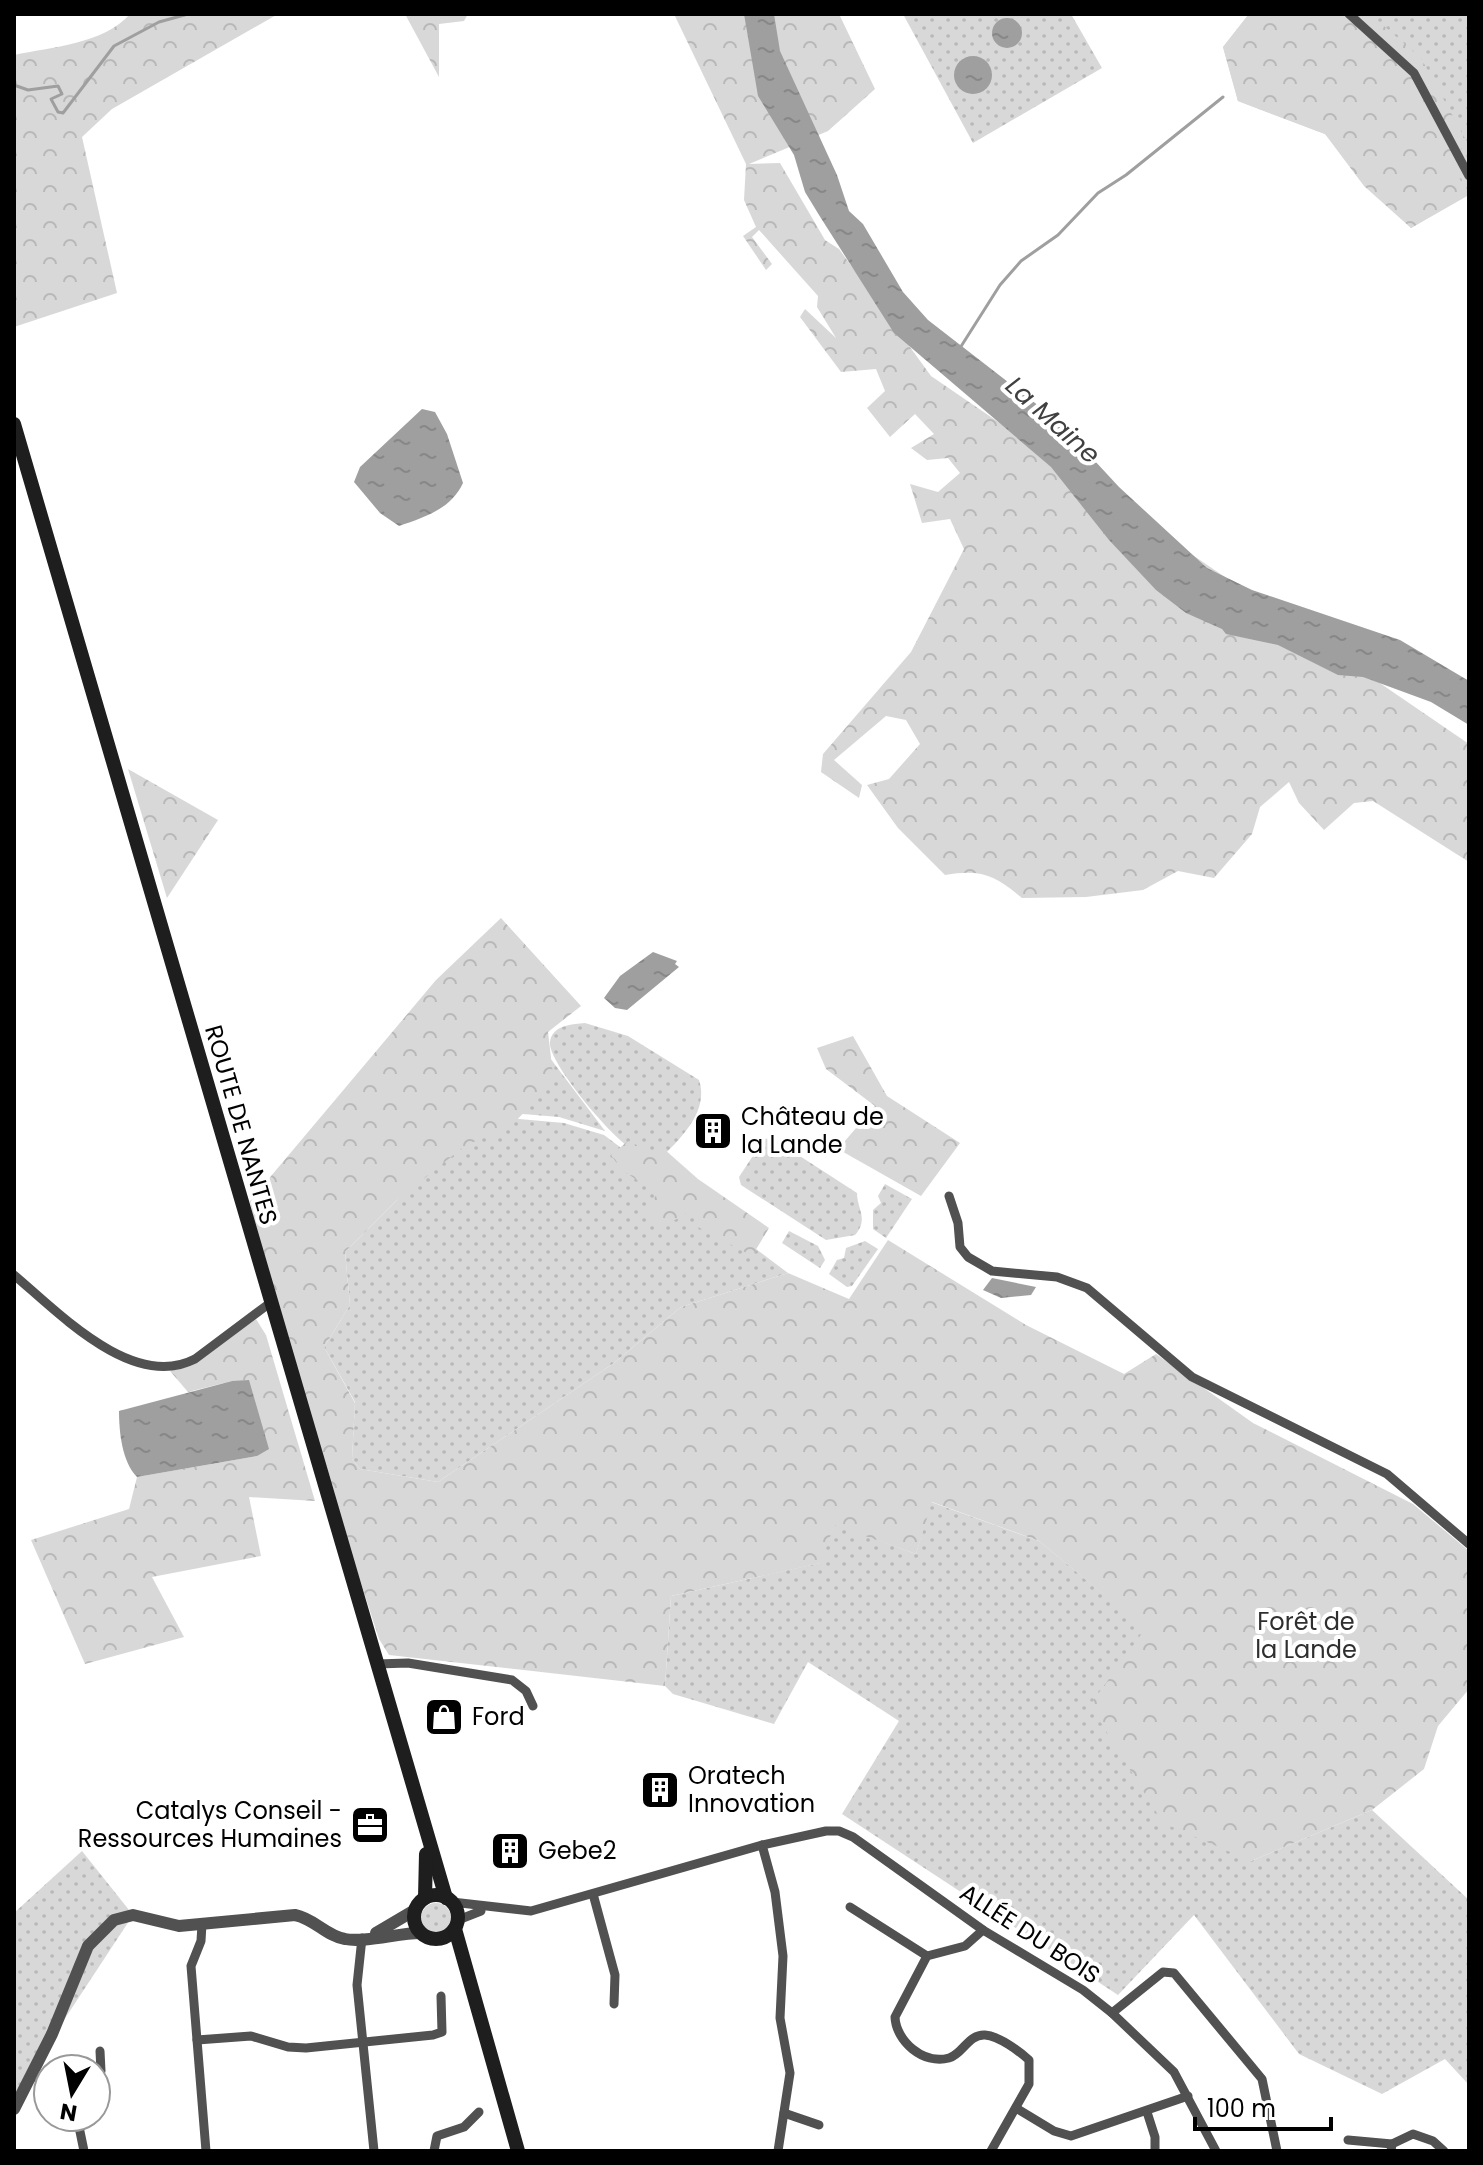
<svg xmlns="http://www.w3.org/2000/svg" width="1483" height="2165" viewBox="0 0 1483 2165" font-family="Poppins,sans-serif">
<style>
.grass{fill:url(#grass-dots)}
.forest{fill:url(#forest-crowns)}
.water{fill:url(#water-ripples)}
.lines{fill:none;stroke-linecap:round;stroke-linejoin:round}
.stream{stroke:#9f9f9f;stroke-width:3}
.minor{stroke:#515151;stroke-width:9}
.tertiary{stroke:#515151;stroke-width:12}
.secondary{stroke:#1e1e1e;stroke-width:14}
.labels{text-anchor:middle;stroke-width:8;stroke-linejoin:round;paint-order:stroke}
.poi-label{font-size:24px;fill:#000;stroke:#fff;text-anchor:start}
.street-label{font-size:24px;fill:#000;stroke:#fff}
.park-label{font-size:24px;fill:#2f2f2f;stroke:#fff}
.water-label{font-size:26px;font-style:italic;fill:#404040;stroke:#fff}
</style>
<defs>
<pattern id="grass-dots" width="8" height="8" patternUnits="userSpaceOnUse" patternTransform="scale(2)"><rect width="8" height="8" fill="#d8d8d8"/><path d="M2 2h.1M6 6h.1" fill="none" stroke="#b8b8b8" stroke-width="1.8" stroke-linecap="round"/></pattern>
<pattern id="forest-crowns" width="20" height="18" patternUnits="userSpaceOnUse" patternTransform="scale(2)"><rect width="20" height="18" fill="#d8d8d8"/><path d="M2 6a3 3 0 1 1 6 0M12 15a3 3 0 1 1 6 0" fill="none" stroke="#b8b8b8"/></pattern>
<pattern id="water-ripples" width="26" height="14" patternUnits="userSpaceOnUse" patternTransform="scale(2)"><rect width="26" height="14" fill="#9f9f9f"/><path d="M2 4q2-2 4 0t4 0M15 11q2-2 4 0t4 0" fill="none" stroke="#878787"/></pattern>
</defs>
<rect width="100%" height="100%" fill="#fff"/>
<g class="grass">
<polygon points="903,14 1071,14 1102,68 973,143"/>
<polygon points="1249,14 1469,14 1469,194 1411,228 1325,134 1238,101 1223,47"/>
<path d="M585,1023L628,1036L699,1080C709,1110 683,1136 663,1156C655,1155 645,1155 638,1153C618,1146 547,1062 550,1042C552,1025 573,1024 585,1023Z"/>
<polygon points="547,1054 605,1131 559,1117 498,1112"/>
<polygon points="497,1117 564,1123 604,1135 788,1273 681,1307 614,1363 438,1482 360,1469 352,1459 355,1402 324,1347 350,1305 345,1252 397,1200 437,1151"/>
<path d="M772,1138L857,1193C857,1209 869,1219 855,1235L826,1240L741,1185L739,1177L764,1139Z"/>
<polygon points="885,1184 912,1199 886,1238 873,1229 873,1210 881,1203 878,1196"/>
<polygon points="789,1231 818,1246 825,1260 820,1268 782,1243"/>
<polygon points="865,1241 878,1249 852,1286 847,1287 829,1274 837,1260 844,1258 846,1248"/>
<polygon points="931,1502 1039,1541 1146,1629 1251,1861 1372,1810 1469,1900 1469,2085 1445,2059 1382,2094 1299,2054 1194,1915 1118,1995 842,1814 899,1721 808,1662 774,1724 673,1694 665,1686 671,1596 820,1563 834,1524 916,1554"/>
<polygon points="82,1851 133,1915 14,2096 14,1913"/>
<circle cx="436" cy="1918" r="15"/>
</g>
<g class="forest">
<path d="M130,14H278L112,109L82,137L117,293L14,327V55C51,47 104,44 130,14Z"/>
<polygon points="405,14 468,14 464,21 439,24 439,77"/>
<path d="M674,14H839L875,89L828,131L749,164L780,163L825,240L839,249L931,376L1469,744V862L1373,801L1354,803L1324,830L1299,803L1289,782L1260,807L1252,834L1214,878L1178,871L1143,890L1086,897L1022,898C994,875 982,869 945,875L898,828L867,785L889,779L920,744L906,720L886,716L834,760L862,785L859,798L821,772L823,754L911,652L964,549L950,519L922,523L910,484L938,492L960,473L948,458L927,460L911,448L934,434L915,414L890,437L867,408L885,391L876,369L841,372L800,317L805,309L836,338L817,307L818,296L759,230L752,237L772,264L766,270L743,236L756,227L744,200L746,164Z"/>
<polygon points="1249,14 1370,14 1421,58 1467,142 1450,162 1469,195 1411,228 1364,186 1325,134 1238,101 1223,47"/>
<polygon points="128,769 218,820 167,898"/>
<polygon points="501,918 581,1006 548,1032 553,1075 537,1099 510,1127 466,1145 397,1200 345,1252 350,1305 324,1347 355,1403 352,1459 360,1469 438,1482 614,1363 681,1307 788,1273 849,1299 888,1240 1026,1325 1124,1374 1156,1354 1253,1423 1413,1504 1469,1551 1469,1689 1438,1726 1424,1769 1372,1810 1251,1861 1163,1823 1090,1705 1145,1629 1039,1541 932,1502 916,1554 834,1525 821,1563 671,1596 665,1686 389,1655 379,1639 269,1298 250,1201 436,980"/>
<polygon points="853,1036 887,1096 960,1143 921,1196 838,1149 875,1106 826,1069 817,1048"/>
<polygon points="628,1141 655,1153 664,1149 698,1179 769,1228 752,1256 696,1226 696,1215 689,1209 683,1216 656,1229 644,1213 657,1194 621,1169 611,1155"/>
<polygon points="256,1319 266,1335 315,1501 249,1497 261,1556 152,1577 184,1637 85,1664 31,1540 129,1509 137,1477 257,1456 232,1381 188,1392 170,1371 191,1366"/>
</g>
<g class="water">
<polygon points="744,14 774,14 780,51 837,175 849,211 863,224 903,292 928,320 1057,420 1119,487 1207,568 1252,590 1400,640 1469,681 1469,725 1431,702 1363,677 1338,675 1278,645 1226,634 1222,629 1186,613 1156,590 1109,540 1051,467 894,333 819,215 805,192 794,155 758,96"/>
<circle cx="1007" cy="33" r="15"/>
<circle cx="973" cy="75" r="19"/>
<path d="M422,409L435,412L447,434L463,483C451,509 425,517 399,526L380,513L354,482L360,467Z"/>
<polygon points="653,952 677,961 675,964 679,967 627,1010 615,1008 604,998 620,976"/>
<polygon points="992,1278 1036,1287 1031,1295 1001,1298 983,1290"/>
<path d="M249,1380L269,1449L257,1456L137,1477C122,1462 119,1432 119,1411L232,1381Z"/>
</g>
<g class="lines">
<g class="stream">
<polyline points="14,85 28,90 58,86 62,94 51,99 58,112 63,113 114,46 159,22 188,14"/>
<polyline points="960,348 1000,285 1021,261 1058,235 1098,193 1126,175 1223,97"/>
</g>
<g class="minor">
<polyline points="1349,14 1414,73 1469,176"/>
<polyline points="949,1196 958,1223 960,1247 968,1257 992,1271 1057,1277 1087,1288 1192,1377 1387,1474 1469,1544"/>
<path d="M14,1275C59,1313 133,1391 195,1359L270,1303"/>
<polyline points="377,1664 408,1663 512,1680 526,1691 533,1706"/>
<polyline points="762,1845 775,1892 783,1956 780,2018 790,2073 778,2151"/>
<polyline points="593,1894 615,1975 614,2004"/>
<polyline points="452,1902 531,1911 762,1845 826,1831 839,1831 853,1837 983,1930 1083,1990 1112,2013 1174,2072 1216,2151"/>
<polyline points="850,1907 927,1956"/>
<polyline points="458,1920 481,1911"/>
<polyline points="202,1924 201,1941 191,1966 206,2151"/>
<path d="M983,1930L965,1946L927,1956L895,2017C896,2041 923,2065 949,2058C963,2054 968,2034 985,2035C999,2036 1019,2051 1029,2060V2084L991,2151"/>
<polyline points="362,1938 357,1985 374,2151"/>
<polyline points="1112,2013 1163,1972 1174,1973 1262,2079 1277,2151"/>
<polyline points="197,2040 251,2036 288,2047 306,2048 433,2035 442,2032 441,1996"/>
<polyline points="96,2071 101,2071 100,2051"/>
<polyline points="32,2075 48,2084"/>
<polyline points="1016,2108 1054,2131 1071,2136 1188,2096"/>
<polyline points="1147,2112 1155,2137 1155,2151"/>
<polyline points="784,2113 819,2125"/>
<polyline points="77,2117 84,2151"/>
<polyline points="1348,2140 1392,2144"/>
<polyline points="434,2151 437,2136 464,2127 479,2112"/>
<polyline points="1391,2151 1392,2144 1413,2134 1433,2141 1444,2151"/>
</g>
<g class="tertiary">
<polyline points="376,1933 415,1910"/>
<path d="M14,2109L52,2034L88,1946L114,1920L133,1915L179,1926L295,1915C315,1919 326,1936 345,1939C364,1943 399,1933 420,1933"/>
</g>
<g class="secondary">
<polyline points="14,424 446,1898"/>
<circle cx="436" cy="1917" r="22"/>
<polyline points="425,1898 426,1854"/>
<polyline points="455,1929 518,2151"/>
</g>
</g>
<defs>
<g id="building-square" transform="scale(2)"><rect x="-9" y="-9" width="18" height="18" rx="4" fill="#000" stroke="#fff"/><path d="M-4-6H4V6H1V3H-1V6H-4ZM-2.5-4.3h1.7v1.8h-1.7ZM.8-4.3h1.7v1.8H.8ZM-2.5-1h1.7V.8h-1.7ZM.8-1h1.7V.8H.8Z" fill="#fff"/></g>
<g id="shop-square" transform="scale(2)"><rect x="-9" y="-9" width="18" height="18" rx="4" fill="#000" stroke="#fff"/><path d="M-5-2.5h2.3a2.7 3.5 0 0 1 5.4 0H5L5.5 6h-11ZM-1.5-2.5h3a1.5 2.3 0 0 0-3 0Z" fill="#fff"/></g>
<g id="office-square" transform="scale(2)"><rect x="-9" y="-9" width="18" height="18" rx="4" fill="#000" stroke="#fff"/><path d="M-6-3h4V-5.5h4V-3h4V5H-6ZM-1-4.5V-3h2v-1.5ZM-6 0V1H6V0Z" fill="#fff"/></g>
</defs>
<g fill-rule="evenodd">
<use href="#building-square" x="713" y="1131"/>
<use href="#shop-square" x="444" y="1717"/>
<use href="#building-square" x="660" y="1790"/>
<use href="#office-square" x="370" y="1825"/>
<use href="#building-square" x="510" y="1851"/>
</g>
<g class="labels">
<g class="poi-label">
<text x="741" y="1125">Château de<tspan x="741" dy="28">la Lande</tspan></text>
<text x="472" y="1725">Ford</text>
<text x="688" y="1784">Oratech<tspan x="688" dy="28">Innovation</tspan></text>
<text x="342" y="1819" text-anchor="end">Catalys Conseil -<tspan x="342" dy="28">Ressources Humaines</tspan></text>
<text x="538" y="1859">Gebe2</text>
</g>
<g class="street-label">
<text transform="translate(241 1125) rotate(74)" y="8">ROUTE DE NANTES</text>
<text transform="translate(1030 1934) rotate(33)" y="8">ALLÉE DU BOIS</text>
</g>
<g class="park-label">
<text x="1306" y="1630">Forêt de<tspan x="1306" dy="28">la Lande</tspan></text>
</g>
<g class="water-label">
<text transform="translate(1053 420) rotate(42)" y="9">La Maine</text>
</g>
</g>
<rect width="1483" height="2165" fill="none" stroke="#000000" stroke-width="32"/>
<g transform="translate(72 2093) rotate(190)"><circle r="38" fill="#ffffff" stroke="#999999" stroke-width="2"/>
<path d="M0-6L14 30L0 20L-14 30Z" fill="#000000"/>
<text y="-12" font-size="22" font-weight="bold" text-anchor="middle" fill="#000000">N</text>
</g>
<path d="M1195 2117v12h136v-12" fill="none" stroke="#000000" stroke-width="4"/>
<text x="1207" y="2117" font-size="24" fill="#000000" stroke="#ffffff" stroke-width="6" paint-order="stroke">100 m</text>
</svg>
